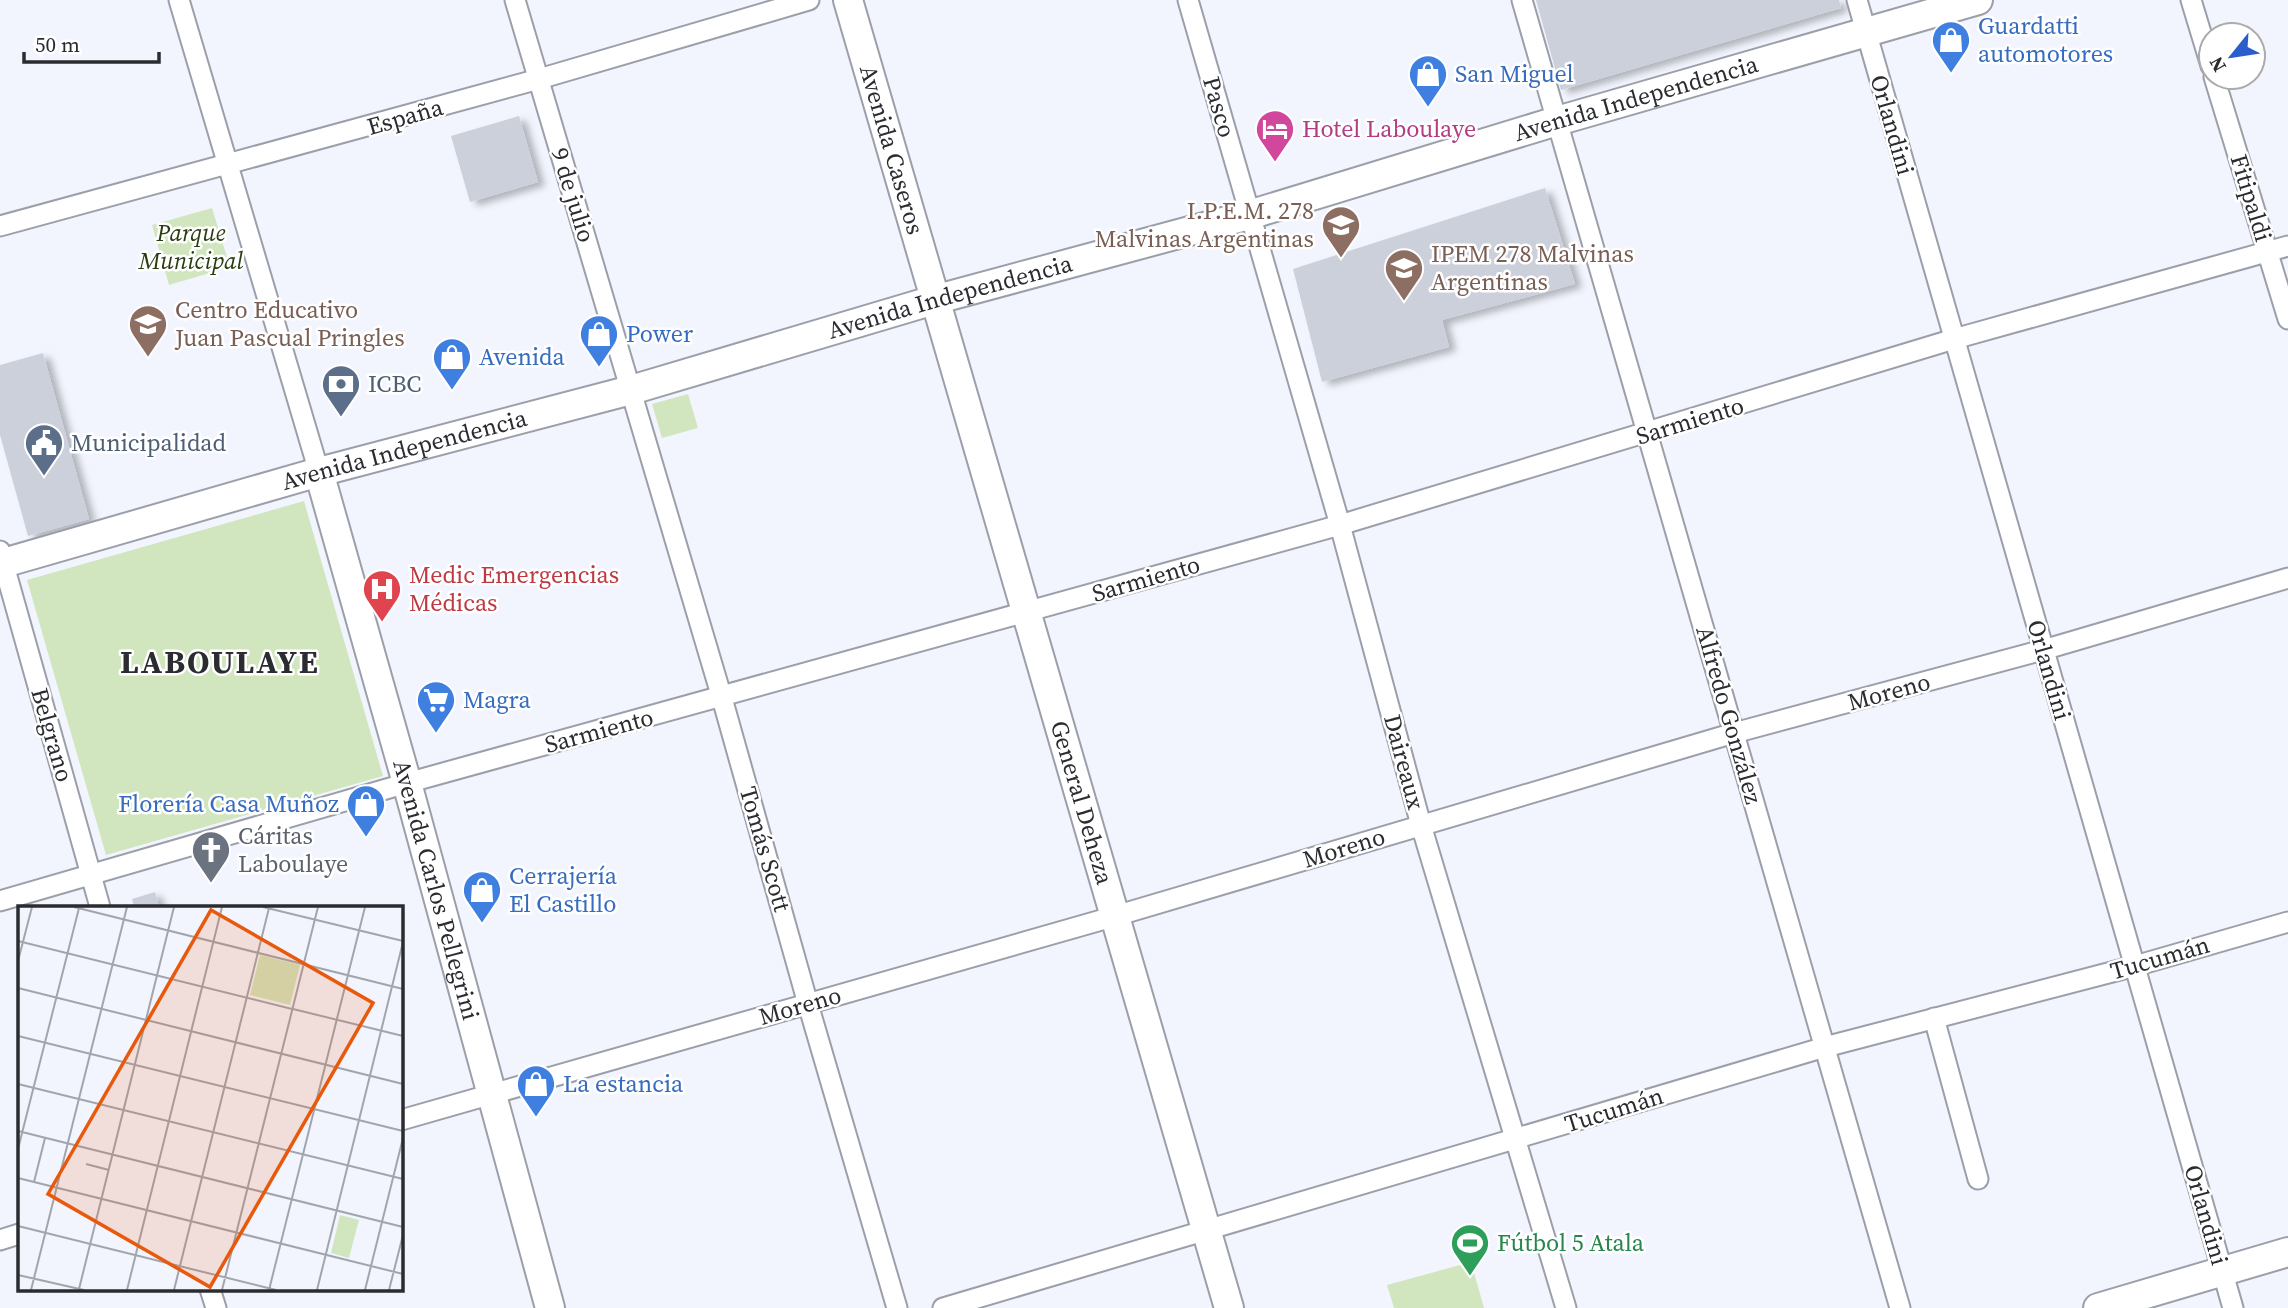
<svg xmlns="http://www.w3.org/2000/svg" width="2288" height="1308" viewBox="0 0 2288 1308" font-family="'Source Serif 4',serif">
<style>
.green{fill:#d1e6be}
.building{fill:#ccd0db;filter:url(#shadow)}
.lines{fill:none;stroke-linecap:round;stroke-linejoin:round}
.street-casing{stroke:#9b9fa9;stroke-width:23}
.secondary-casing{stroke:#9b9fa9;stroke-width:32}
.street{stroke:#fff;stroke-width:19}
.secondary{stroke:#fff;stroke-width:28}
.labels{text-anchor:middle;stroke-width:5;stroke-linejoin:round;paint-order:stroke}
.shop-label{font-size:24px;fill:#366cbe;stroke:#fff;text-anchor:start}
.street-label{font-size:24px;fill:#2b2c30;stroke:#fff}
.hotel-label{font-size:24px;fill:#b23c85;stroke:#fff;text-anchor:start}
.education-label{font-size:24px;fill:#785e54;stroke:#fff;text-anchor:start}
.park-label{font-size:24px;font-style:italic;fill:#2a3d11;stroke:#fff}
.service-label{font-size:24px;fill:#4e5e75;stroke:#fff;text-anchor:start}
.health-label{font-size:24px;fill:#be3a42;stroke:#fff;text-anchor:start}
.worship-label{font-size:24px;fill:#5b616d;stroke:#fff;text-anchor:start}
.leisure-label{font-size:24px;fill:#27864d;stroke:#fff;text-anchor:start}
.district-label{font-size:32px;font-weight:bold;letter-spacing:2px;fill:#2b2c30;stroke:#fff}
.inset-road{fill:none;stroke:#a2a5ac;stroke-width:2}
.view{fill:#e8590c;fill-opacity:0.15;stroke:#e8590c;stroke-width:3.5}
.inset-edge{fill:none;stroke:#2b2c30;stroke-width:3.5}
</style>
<defs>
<filter id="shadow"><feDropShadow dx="7" dy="4" stdDeviation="3.5" flood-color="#0004"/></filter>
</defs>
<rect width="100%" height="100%" fill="#f2f5fe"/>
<g class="green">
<polygon points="212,208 230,267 169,285 152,225"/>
<polygon points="688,394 698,428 662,438 652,404"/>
<polygon points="304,501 383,776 106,855 27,580"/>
<polygon points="1471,1262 1484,1308 1394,1308 1387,1285"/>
</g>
<g class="building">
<polygon points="1536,0 1839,0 1841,8 1561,90"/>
<polygon points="519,116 538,182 470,202 451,136"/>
<polygon points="1545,188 1575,284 1442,320 1449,347 1322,382 1293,269"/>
<polygon points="43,353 89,519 28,536 0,435 0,365"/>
<polygon points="155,892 159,907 134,907 132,899"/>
</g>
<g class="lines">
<g class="street-casing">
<g id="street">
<polyline points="179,0 319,472"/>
<polyline points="515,0 722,698 808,1004 897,1308"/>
<polyline points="1188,0 1340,525 1421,825 1566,1308"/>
<polyline points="1522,0 1900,1308"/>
<polyline points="1857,0 2233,1308"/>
<polyline points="2191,0 2211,66"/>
<polyline points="2214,77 2288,319"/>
<polyline points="0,226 539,79 809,0"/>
<polyline points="0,551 100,907"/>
<polyline points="0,901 407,783 1340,525 1954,339 2288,246"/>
<polyline points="1934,1018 1978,1179"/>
<polyline points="401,1120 1112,917 1734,733 2043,650 2288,578"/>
<polyline points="0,1240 19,1234"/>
<polyline points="210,1289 216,1308"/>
<polyline points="943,1308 1825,1047 2135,966 2288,922"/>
</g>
</g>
<g class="secondary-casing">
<g id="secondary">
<path id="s1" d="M848,0L1229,1308"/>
<path id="s2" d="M319,472L407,783L550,1308"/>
<path id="s3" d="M0,564L319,472L631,390L934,300L1249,215L1557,121L1978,0"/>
<polyline points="2098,1308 2288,1252"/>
</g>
</g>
<use href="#street" class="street"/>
<use href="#secondary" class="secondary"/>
</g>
<defs>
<g id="shop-pin" transform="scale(2.0125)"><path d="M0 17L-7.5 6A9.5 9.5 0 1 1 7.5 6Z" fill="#3f7fe0" stroke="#fff"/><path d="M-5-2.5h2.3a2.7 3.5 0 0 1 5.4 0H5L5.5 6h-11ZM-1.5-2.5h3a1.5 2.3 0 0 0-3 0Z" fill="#fff"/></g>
<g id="hotel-pin" transform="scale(2.0125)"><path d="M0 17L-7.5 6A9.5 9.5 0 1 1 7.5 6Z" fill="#d1479c" stroke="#fff"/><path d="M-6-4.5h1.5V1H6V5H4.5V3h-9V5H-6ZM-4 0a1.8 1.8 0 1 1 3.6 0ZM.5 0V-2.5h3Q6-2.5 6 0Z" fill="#fff"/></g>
<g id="school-pin" transform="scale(2.0125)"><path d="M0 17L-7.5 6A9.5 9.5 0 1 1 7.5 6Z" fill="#8d6e63" stroke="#fff"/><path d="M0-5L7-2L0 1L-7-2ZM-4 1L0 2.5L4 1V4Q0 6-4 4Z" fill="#fff"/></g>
<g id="bank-pin" transform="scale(2.0125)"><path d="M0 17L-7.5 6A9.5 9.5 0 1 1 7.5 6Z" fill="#5c6f8a" stroke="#fff"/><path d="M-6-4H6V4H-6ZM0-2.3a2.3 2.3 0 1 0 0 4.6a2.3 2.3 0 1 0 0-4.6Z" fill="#fff"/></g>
<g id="civic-pin" transform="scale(2.0125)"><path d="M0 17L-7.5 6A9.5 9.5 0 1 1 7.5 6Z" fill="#5c6f8a" stroke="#fff"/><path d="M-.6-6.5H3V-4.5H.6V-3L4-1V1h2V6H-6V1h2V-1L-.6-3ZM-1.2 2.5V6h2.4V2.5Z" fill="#fff"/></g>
<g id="hospital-pin" transform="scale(2.0125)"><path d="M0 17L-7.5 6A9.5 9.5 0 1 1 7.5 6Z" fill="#e0444e" stroke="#fff"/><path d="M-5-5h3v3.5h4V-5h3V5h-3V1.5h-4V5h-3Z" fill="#fff"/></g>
<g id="supermarket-pin" transform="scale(2.0125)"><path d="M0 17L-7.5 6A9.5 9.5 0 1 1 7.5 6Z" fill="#3f7fe0" stroke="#fff"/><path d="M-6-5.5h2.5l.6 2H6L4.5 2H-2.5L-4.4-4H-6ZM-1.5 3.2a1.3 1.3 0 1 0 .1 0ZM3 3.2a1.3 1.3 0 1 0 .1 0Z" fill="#fff"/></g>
<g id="church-pin" transform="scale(2.0125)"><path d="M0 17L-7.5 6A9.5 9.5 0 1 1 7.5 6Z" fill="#6b7280" stroke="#fff"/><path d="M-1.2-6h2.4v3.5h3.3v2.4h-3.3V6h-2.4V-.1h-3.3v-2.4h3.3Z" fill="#fff"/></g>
<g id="stadium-pin" transform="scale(2.0125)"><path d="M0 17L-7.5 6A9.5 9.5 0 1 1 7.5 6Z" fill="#2e9e5b" stroke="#fff"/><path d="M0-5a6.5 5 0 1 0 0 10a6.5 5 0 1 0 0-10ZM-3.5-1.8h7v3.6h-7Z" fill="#fff"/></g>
</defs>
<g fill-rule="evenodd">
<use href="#shop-pin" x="1951" y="40"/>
<use href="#shop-pin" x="1428" y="74"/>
<use href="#hotel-pin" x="1275" y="129"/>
<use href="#school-pin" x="1341" y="225"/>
<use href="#school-pin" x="1404" y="268"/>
<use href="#school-pin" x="148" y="324"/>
<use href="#shop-pin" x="599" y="334"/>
<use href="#shop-pin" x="452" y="357"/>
<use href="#bank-pin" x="341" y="384"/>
<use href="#civic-pin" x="44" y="443"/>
<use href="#hospital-pin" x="382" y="589"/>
<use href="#supermarket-pin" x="436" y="700"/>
<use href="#shop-pin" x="366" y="804"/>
<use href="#church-pin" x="211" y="850"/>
<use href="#shop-pin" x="482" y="890"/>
<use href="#shop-pin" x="536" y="1084"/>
<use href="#stadium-pin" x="1470" y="1243"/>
</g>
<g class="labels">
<g class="shop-label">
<text x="1978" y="34">Guardatti<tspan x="1978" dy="28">automotores</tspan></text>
<text x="1455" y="82">San Miguel</text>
<text x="626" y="342">Power</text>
<text x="479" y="365">Avenida</text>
<text x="463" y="708">Magra</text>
<text x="339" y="812" text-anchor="end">Florería Casa Muñoz</text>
<text x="509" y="884">Cerrajería<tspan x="509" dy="28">El Castillo</tspan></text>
<text x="563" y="1092">La estancia</text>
</g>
<g class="street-label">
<text dy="8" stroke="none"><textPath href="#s3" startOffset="1701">Avenida Independencia</textPath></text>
<text transform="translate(1219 107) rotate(74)" y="8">Pasco</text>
<text transform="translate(405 117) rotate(-16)" y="8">España</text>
<text transform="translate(1892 125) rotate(74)" y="8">Orlandini</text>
<text dy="8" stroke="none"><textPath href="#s1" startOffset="156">Avenida Caseros</textPath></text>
<text transform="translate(573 195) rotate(73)" y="8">9 de julio</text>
<text transform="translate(2251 198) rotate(73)" y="8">Fitipaldi</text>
<text dy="8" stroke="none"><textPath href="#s3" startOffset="987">Avenida Independencia</textPath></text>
<text transform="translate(1690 421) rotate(-17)" y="8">Sarmiento</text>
<text dy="8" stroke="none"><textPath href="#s3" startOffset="420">Avenida Independencia</textPath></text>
<text transform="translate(1146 579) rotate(-16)" y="8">Sarmiento</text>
<text transform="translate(2049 670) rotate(74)" y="8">Orlandini</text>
<text transform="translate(1889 692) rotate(-15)" y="8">Moreno</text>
<text transform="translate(1729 715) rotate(74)" y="8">Alfredo González</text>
<text transform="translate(599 731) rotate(-15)" y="8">Sarmiento</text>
<text transform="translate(52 735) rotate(74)" y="8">Belgrano</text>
<text transform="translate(1404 762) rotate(75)" y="8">Daireaux</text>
<text dy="8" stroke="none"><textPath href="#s1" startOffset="836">General Deheza</textPath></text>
<text transform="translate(1344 848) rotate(-17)" y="8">Moreno</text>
<text transform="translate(765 849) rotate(74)" y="8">Tomás Scott</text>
<text dy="8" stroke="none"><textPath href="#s2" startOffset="434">Avenida Carlos Pellegrini</textPath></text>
<text transform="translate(2160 958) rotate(-16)" y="8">Tucumán</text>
<text transform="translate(800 1006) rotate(-16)" y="8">Moreno</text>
<text transform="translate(1614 1110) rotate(-17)" y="8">Tucumán</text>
<text transform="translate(2206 1215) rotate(74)" y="8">Orlandini</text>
</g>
<g class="hotel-label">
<text x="1302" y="137">Hotel Laboulaye</text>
</g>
<g class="education-label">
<text x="1314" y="219" text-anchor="end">I.P.E.M. 278<tspan x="1314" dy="28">Malvinas Argentinas</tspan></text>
<text x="1431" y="262">IPEM 278 Malvinas<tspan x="1431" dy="28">Argentinas</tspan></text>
<text x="175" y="318">Centro Educativo<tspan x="175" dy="28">Juan Pascual Pringles</tspan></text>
</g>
<g class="park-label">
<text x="191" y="241">Parque<tspan x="191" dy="28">Municipal</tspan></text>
</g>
<g class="service-label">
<text x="368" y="392">ICBC</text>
<text x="71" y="451">Municipalidad</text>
</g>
<g class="health-label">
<text x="409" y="583">Medic Emergencias<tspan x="409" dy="28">Médicas</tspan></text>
</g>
<g class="worship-label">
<text x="238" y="844">Cáritas<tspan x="238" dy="28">Laboulaye</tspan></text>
</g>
<g class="leisure-label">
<text x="1497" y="1251">Fútbol 5 Atala</text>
</g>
<g class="district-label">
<text x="220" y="673">LABOULAYE</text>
</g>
</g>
<g transform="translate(18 906)">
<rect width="385" height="385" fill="#f2f5fe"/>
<path d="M242,49L282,59L272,99L232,89ZM322,309L341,314L331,352L313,347Z" fill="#d1e6be"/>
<path class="inset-road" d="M56,1L385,83M245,1L385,35M0,35L274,103M0,55L14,1M0,82L385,178M275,103L385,130M0,130L385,225M0,178L385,273M0,225L385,321M0,243L61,2M68,258L91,264M0,272L385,368M16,276L27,232M0,320L258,384M0,369L66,384M61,383L156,1M13,384L109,1M109,384L204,1M156,384L251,2M204,384L300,1M251,384L347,1M299,384L385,36M347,384L385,232M371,384L385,329"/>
<path class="view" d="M193,4L355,97L192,381L30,288Z"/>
<rect width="385" height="385" class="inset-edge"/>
</g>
<g transform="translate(2232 56) rotate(240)"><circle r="33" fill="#ffffff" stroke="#aaabac" stroke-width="2"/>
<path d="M0-5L12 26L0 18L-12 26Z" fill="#2a5ecc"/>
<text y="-10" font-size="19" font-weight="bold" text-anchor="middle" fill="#2b2c30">N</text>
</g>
<path d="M24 52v10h135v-10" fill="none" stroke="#2b2c30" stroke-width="3.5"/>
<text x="35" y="52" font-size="21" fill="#2b2c30" stroke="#ffffff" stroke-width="5" paint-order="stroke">50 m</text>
</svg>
